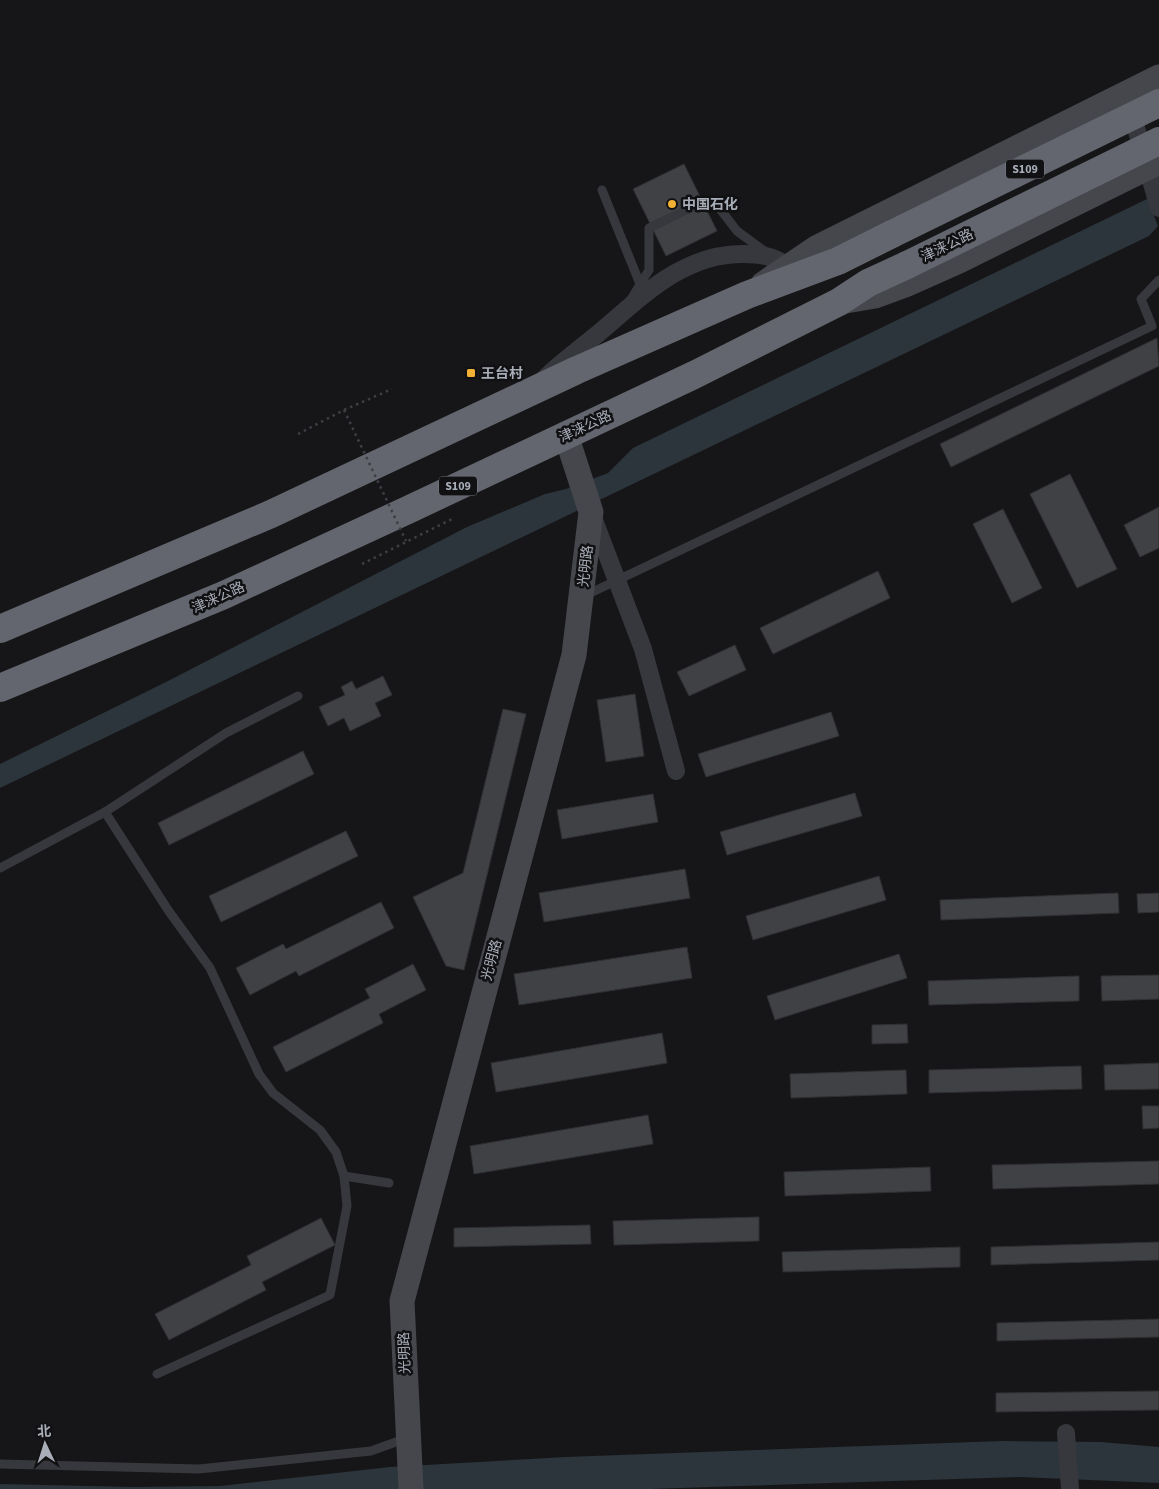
<svg xmlns="http://www.w3.org/2000/svg" width="1159" height="1489" viewBox="0 0 1159 1489" font-family="'Source Sans 3','Noto Sans SC',sans-serif">
<style>
.water{fill:#2c353c}
.building{fill:#404145;stroke:#303034}
.lines{fill:none;stroke-linecap:round;stroke-linejoin:round}
.path{stroke:#3d3f44;stroke-width:2.5;stroke-dasharray:2.5 4;stroke-linecap:butt}
.lane{stroke:#37383d;stroke-width:9}
.street{stroke:#37383d;stroke-width:18}
.secondary{stroke:#45474d;stroke-width:25}
.highway{stroke:#63666e;stroke-width:28}
.path-bridge{stroke:#3d3f44;stroke-width:2.5;stroke-dasharray:2.5 4;stroke-linecap:butt}
.highway-bridge{stroke:#63666e;stroke-width:28}
.poi-dot{fill:#f2b134;stroke:#111113;stroke-width:2}
.labels{text-anchor:middle;stroke-width:5;stroke-linejoin:round;paint-order:stroke}
.shield{fill:#111113;stroke:#7b7e86;stroke-width:1}
.shield-label{font-size:12px;font-weight:bold;fill:#a8adb8}
.poi-label{font-size:14px;font-weight:bold;fill:#a8adb8;stroke:#111113;text-anchor:start}
.street-label{font-size:14px;fill:#a8adb8;stroke:#111113}
</style>
<rect width="100%" height="100%" fill="#161618"/>
<g class="water">
<polygon points="1147,199 1158,226 1149,236 0,788 0,764 166,682 467,527 545,494 566,489 608,473 633,448"/>
<polygon points="1002,1441 1101,1442 1159,1447 1159,1483 1020,1477 650,1489 0,1489 0,1484 133,1487 220,1486 390,1467 566,1457"/>
</g>
<g class="building">
<polygon points="684,164 717,231 666,256 633,189"/>
<polygon points="1157,338 1159,366 951,467 940,444"/>
<polygon points="1070,474 1117,569 1077,588 1030,494"/>
<polygon points="1159,507 1159,548 1140,557 1124,525"/>
<polygon points="1003,509 1042,588 1012,603 973,524"/>
<polygon points="878,571 890,598 773,654 760,628"/>
<polygon points="735,645 746,670 689,696 677,672"/>
<polygon points="383,676 392,695 375,703 381,716 350,731 344,718 328,726 319,707 345,695 341,687 352,681 356,689"/>
<polygon points="635,694 644,756 606,762 597,700"/>
<polygon points="503,709 526,714 464,970 446,966 413,897 463,873"/>
<polygon points="831,712 839,736 706,777 698,754"/>
<polygon points="303,751 314,774 169,845 158,823"/>
<polygon points="855,793 862,816 727,855 720,832"/>
<polygon points="653,794 658,822 562,839 557,810"/>
<polygon points="346,831 358,856 221,922 209,896"/>
<polygon points="685,869 690,898 544,922 539,893"/>
<polygon points="879,876 886,900 753,940 746,916"/>
<polygon points="1118,893 1119,913 941,920 940,900"/>
<polygon points="1159,893 1159,912 1138,913 1137,894"/>
<polygon points="381,902 394,928 299,976 296,971 250,995 236,968 283,944 286,949"/>
<polygon points="687,947 692,978 519,1005 514,974"/>
<polygon points="899,954 907,978 775,1020 767,996"/>
<polygon points="413,964 426,990 379,1014 383,1023 286,1072 273,1047 370,998 365,989"/>
<polygon points="1159,975 1159,999 1102,1001 1101,976"/>
<polygon points="1079,976 1079,1001 929,1005 928,981"/>
<polygon points="907,1024 908,1043 872,1044 872,1025"/>
<polygon points="662,1033 667,1063 496,1092 491,1063"/>
<polygon points="1159,1063 1159,1089 1105,1090 1104,1065"/>
<polygon points="1081,1066 1082,1089 929,1093 929,1070"/>
<polygon points="906,1070 907,1094 791,1098 790,1074"/>
<polygon points="1142,1106 1159,1106 1159,1128 1143,1129"/>
<polygon points="648,1115 653,1144 474,1174 470,1146"/>
<polygon points="1159,1161 1159,1184 993,1189 992,1165"/>
<polygon points="930,1167 931,1191 785,1196 784,1172"/>
<polygon points="759,1217 759,1241 614,1245 613,1221"/>
<polygon points="321,1218 335,1245 262,1282 266,1290 169,1340 155,1314 251,1265 247,1256"/>
<polygon points="590,1225 591,1244 454,1247 454,1228"/>
<polygon points="1159,1242 1159,1260 991,1265 991,1247"/>
<polygon points="960,1247 960,1267 783,1272 782,1252"/>
<polygon points="1159,1319 1159,1337 997,1341 997,1323"/>
<polygon points="1159,1391 1159,1410 996,1412 996,1393"/>
</g>
<g class="lines">
<g class="path">
<polyline points="298,434 344,410 392,389"/>
<polyline points="362,564 454,518"/>
</g>
<g class="lane">
<polyline points="602,190 640,284"/>
<polyline points="631,299 649,270 649,228 705,201 717,205 737,231 767,253"/>
<polyline points="584,596 1152,326 1141,299 1159,280"/>
<polyline points="105,812 168,910 210,968 259,1074 273,1093 320,1130 336,1152 344,1176 347,1206 330,1295 157,1374"/>
<polyline points="0,868 105,812 226,733 298,696"/>
<polyline points="344,1176 389,1183"/>
<polyline points="0,1464 199,1469 371,1451 407,1438"/>
</g>
<g class="street">
<polyline points="1130,107 1159,208"/>
<path d="M544,379C560,363 577,351 594,337C639,300 681,253 744,254C765,254 780,258 796,273"/>
<polyline points="592,515 643,649 676,771"/>
<polyline points="1066,1433 1070,1489"/>
</g>
<g class="secondary">
<polyline points="763,284 816,248 1159,77"/>
<polyline points="840,302 875,296 905,285 959,261 1159,162"/>
<polyline points="411,1489 402,1301 574,655 591,512 566,435"/>
</g>
<g class="highway">
<polyline points="0,629 271,514 577,370 747,295 838,261 892,234"/>
<polyline points="0,688 224,595 412,508 694,375 839,302 868,283 907,265"/>
</g>
<polyline class="path-bridge" points="344,410 406,541"/>
<g class="highway-bridge">
<polyline points="892,234 1159,103"/>
<polyline points="907,265 1159,141"/>
</g>
</g>
<g class="poi-dot">
<circle cx="672" cy="204" r="5"/>
<rect x="466" y="368" width="10" height="10" rx="2.5"/>
</g>
<g class="labels">
<g class="shield">
<rect x="1006" y="159.5" width="38" height="19" rx="4"/>
<rect x="439" y="476.5" width="38" height="19" rx="4"/>
</g>
<g class="shield-label">
<text x="1025" y="173">S109</text>
<text x="458" y="490">S109</text>
</g>
<g class="poi-label">
<text x="682" y="209">中国石化</text>
<text x="481" y="378">王台村</text>
</g>
<g class="street-label">
<text transform="translate(947 245) rotate(-26)" y="5">津涞公路</text>
<text transform="translate(585 426) rotate(-25)" y="5">津涞公路</text>
<text transform="translate(585 566) rotate(-83)" y="5">光明路</text>
<text transform="translate(218 597) rotate(-24)" y="5">津涞公路</text>
<text transform="translate(491 960) rotate(-75)" y="5">光明路</text>
<text transform="translate(404 1353) rotate(-92)" y="5">光明路</text>
</g>
</g>
<g transform="translate(45 1444) rotate(356)" stroke="#111113" stroke-width="4" paint-order="stroke">
<path d="M0-4L9 19L0 12L-9 19Z" fill="#a8adb8"/>
<text y="-8" font-size="14" font-weight="bold" text-anchor="middle" fill="#a8adb8">北</text>
</g>
</svg>
